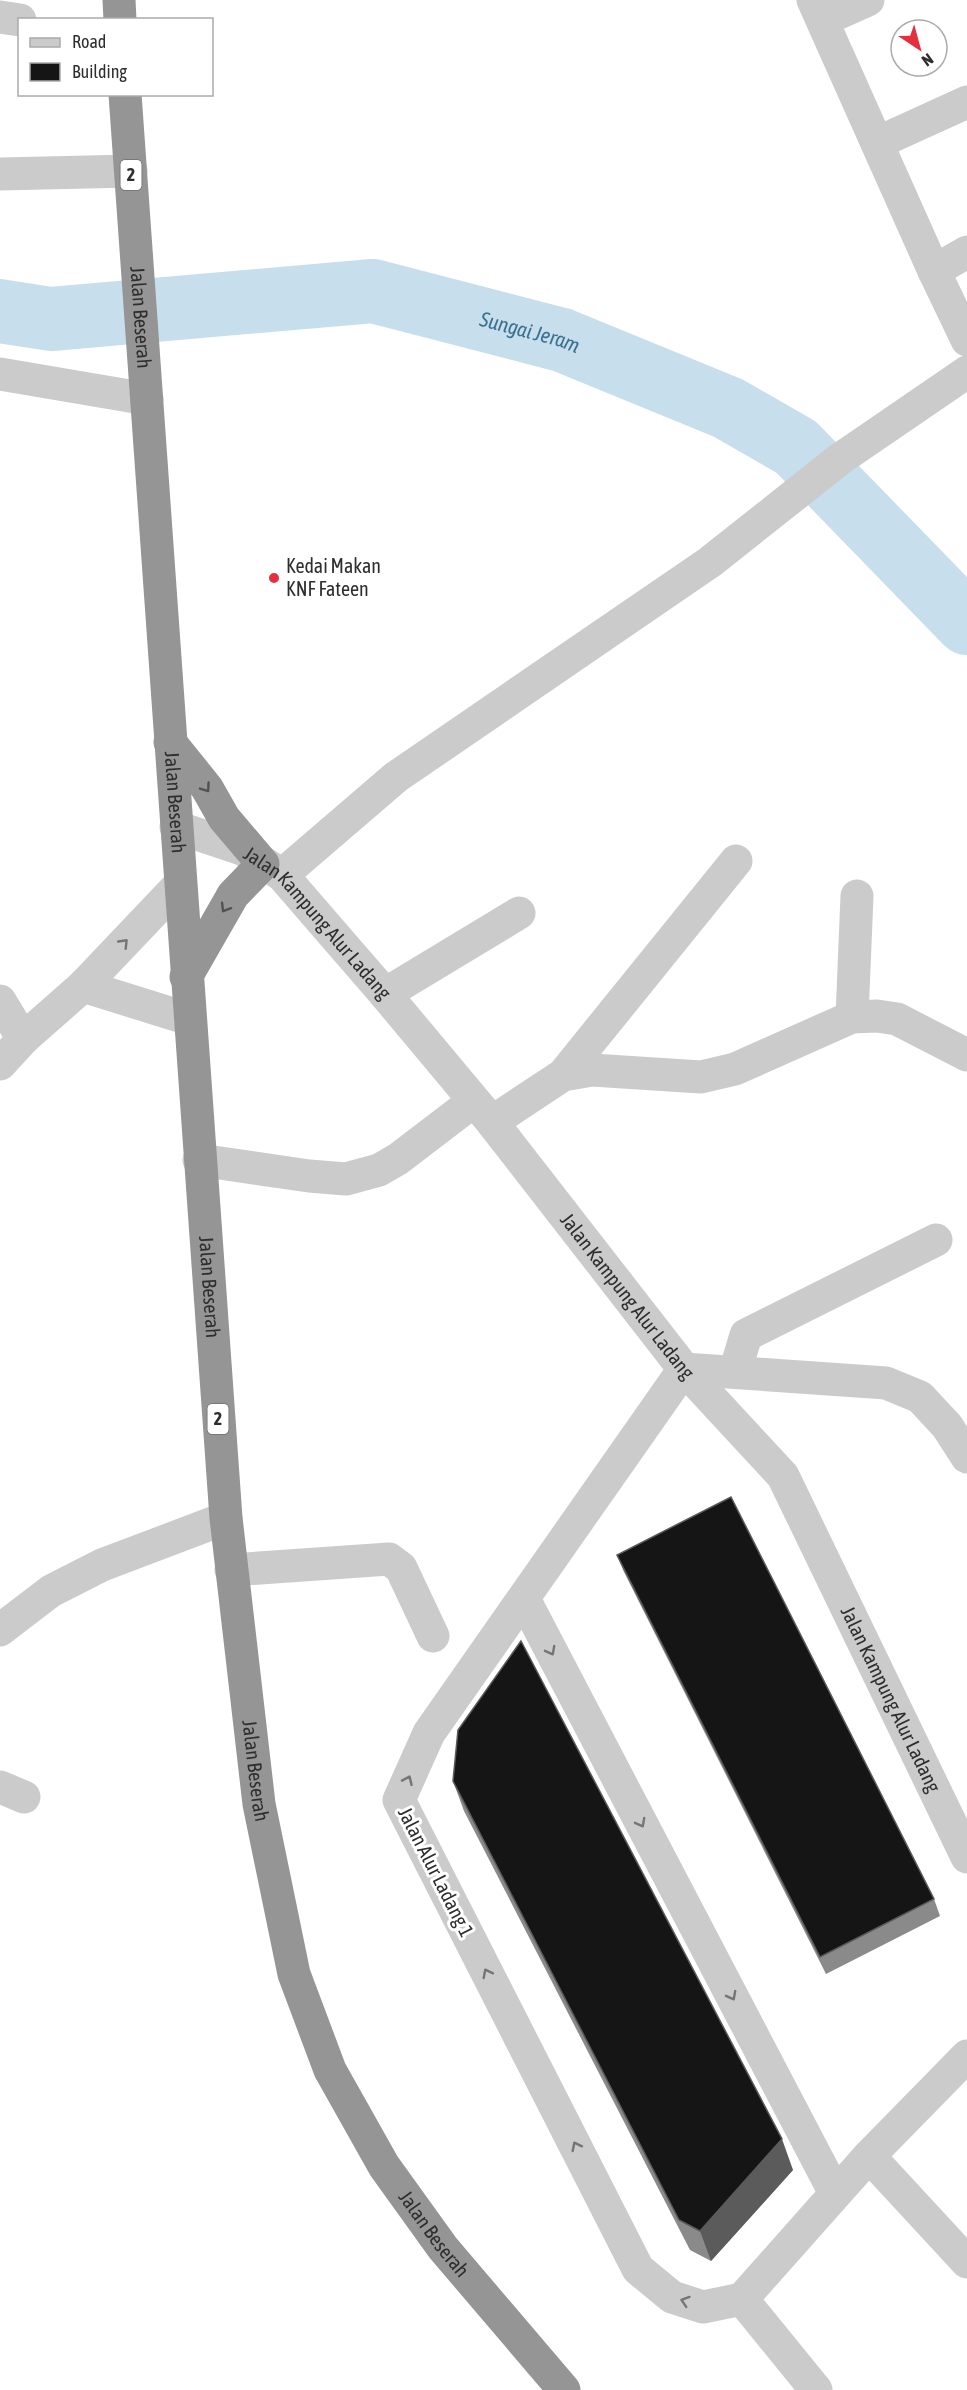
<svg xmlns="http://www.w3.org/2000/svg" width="967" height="2390" viewBox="0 0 967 2390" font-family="'Asap Condensed',sans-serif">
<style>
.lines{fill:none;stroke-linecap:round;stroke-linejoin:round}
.river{stroke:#c7deec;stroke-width:64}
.minor{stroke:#cbcbcb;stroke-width:33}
.highway{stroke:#959595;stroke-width:33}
.wall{fill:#8a8a8a}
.shaded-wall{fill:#5b5b5b}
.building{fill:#151515;stroke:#5b5b5b;stroke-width:1.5}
.oneway{stroke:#525252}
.oneway2{stroke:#757575}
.poi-dot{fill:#e72e3f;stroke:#fff;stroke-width:2}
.labels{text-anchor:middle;stroke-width:6;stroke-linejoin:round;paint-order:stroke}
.shield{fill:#fff;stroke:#6d6d6d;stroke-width:1.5}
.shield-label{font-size:18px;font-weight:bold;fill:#2e2e2e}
.street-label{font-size:20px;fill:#2e2e2e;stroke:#fff}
.poi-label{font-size:20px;fill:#2e2e2e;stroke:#fff;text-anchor:start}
.water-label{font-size:21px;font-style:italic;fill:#3b7190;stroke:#fff}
</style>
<rect width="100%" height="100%" fill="#fff"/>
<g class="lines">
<path class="river" id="s1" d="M0,311L51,319L373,291L562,340L728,408L796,447L967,623"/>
<g class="minor">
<polyline points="813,0 934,271 967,340"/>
<polyline points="0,17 20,20"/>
<polyline points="823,20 868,0"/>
<polyline points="877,143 967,102"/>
<polyline points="0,174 131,171"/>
<polyline points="934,271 967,252"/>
<polyline points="0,374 147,399"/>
<path id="s2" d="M176,827L242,849L282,875L385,994L492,1122L684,1369L783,1476L967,1857"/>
<polyline points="282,875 396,777 710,562 840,459 967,372"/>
<polyline points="83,986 189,1019"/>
<polyline points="385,994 519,913"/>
<polyline points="0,1001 23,1039"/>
<polyline points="852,1017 857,896"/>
<polyline points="0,1064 23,1039 83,986 180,884"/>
<polyline points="563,1075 736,861"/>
<polyline points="492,1122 563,1075 592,1070 701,1077 735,1069 852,1017 877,1016 897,1019 967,1055"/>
<polyline points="199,1160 309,1176 346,1179 379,1170 398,1159 474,1101"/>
<polyline points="735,1372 746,1335 936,1240"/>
<polyline points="231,1570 389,1559 401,1568 433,1636"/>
<polyline points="524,1599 835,2193"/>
<polyline points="0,1630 51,1591 102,1565 226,1518"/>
<polyline points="0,1787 24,1797"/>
<polyline points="869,2156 967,2262"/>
<polyline points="742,2299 703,2307 672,2297 638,2269 399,1800 429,1733 684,1369 886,1383 920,1397 947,1426 967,1457"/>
<polyline points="742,2299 869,2156 967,2056"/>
<polyline points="742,2299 816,2390"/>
</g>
<g class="highway">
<polyline points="119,0 120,20"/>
<path id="s3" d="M125,94L226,1518L259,1804L294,1974L330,2070L384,2166L443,2248L564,2390"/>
<polyline points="170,742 207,788 224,818 263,864 233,895 186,977"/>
</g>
</g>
<g class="wall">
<polygon points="617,1555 934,1899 940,1916 826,1974 624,1572"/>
<polygon points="453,1781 793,2170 711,2261 690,2250 464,1811"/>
</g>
<polygon class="shaded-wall" points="782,2139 793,2170 711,2261 700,2231"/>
<g class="building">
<polygon points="731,1497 934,1899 820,1957 617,1555"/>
<polygon points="521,1641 782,2139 700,2231 679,2220 453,1781 458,1730"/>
</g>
<defs><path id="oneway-chevron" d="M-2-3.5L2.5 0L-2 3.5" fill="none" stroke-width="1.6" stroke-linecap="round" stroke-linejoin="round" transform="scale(1.5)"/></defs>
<g class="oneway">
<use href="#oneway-chevron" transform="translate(206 788) rotate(55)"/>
<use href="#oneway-chevron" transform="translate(225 908) rotate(121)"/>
</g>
<g class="oneway2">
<use href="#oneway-chevron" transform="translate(124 943) rotate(-46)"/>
<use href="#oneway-chevron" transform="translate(551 1651) rotate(62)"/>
<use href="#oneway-chevron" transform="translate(408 1780) rotate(-66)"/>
<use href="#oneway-chevron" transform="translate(641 1823) rotate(62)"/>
<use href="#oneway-chevron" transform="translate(487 1973) rotate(-117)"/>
<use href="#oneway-chevron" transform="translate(732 1996) rotate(62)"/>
<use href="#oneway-chevron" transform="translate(576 2146) rotate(-117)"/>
<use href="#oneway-chevron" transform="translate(685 2301) rotate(-162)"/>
</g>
<circle class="poi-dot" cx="274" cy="578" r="6"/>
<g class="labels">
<g class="shield">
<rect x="120.5" y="160" width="21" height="30" rx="4.5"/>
<rect x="207.5" y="1404" width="21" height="30" rx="4.5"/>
</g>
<g class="shield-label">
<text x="131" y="181">2</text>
<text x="218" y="1425">2</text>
</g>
<g class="street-label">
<text dy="7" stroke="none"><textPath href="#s3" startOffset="224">Jalan Beserah</textPath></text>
<text dy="7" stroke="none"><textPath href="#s3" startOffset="710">Jalan Beserah</textPath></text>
<text dy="7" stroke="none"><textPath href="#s2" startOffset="176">Jalan Kampung Alur Ladang</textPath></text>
<text dy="7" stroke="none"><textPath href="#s3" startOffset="1196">Jalan Beserah</textPath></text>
<text dy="7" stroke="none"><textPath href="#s2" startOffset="662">Jalan Kampung Alur Ladang</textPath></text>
<text dy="7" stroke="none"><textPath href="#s2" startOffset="1148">Jalan Kampung Alur Ladang</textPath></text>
<text dy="7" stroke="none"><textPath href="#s3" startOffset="1682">Jalan Beserah</textPath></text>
<text transform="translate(436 1872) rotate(63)" y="7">Jalan Alur Ladang 1</text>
<text dy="7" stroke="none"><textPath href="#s3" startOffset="2186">Jalan Beserah</textPath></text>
</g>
<g class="poi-label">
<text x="286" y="573">Kedai Makan<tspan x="286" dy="23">KNF Fateen</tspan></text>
</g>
<g class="water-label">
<text dy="7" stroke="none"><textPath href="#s1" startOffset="537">Sungai Jeram</textPath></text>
</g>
</g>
<rect x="18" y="18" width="195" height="78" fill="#ffffff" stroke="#ababab" stroke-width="1.5"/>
<rect x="30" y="38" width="30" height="9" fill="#cbcbcb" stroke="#ababab" stroke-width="1.5"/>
<text x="72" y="48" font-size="18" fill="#2e2e2e">Road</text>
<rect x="30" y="63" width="30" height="18" fill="#151515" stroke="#ababab" stroke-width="1.5"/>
<text x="72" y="78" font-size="18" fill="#2e2e2e">Building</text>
<g transform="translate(919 48) rotate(144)"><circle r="28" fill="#ffffff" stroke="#ababab" stroke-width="1.5"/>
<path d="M0-4.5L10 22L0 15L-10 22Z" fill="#e72e3f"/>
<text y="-9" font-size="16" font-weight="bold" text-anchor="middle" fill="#2e2e2e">N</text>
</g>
</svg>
